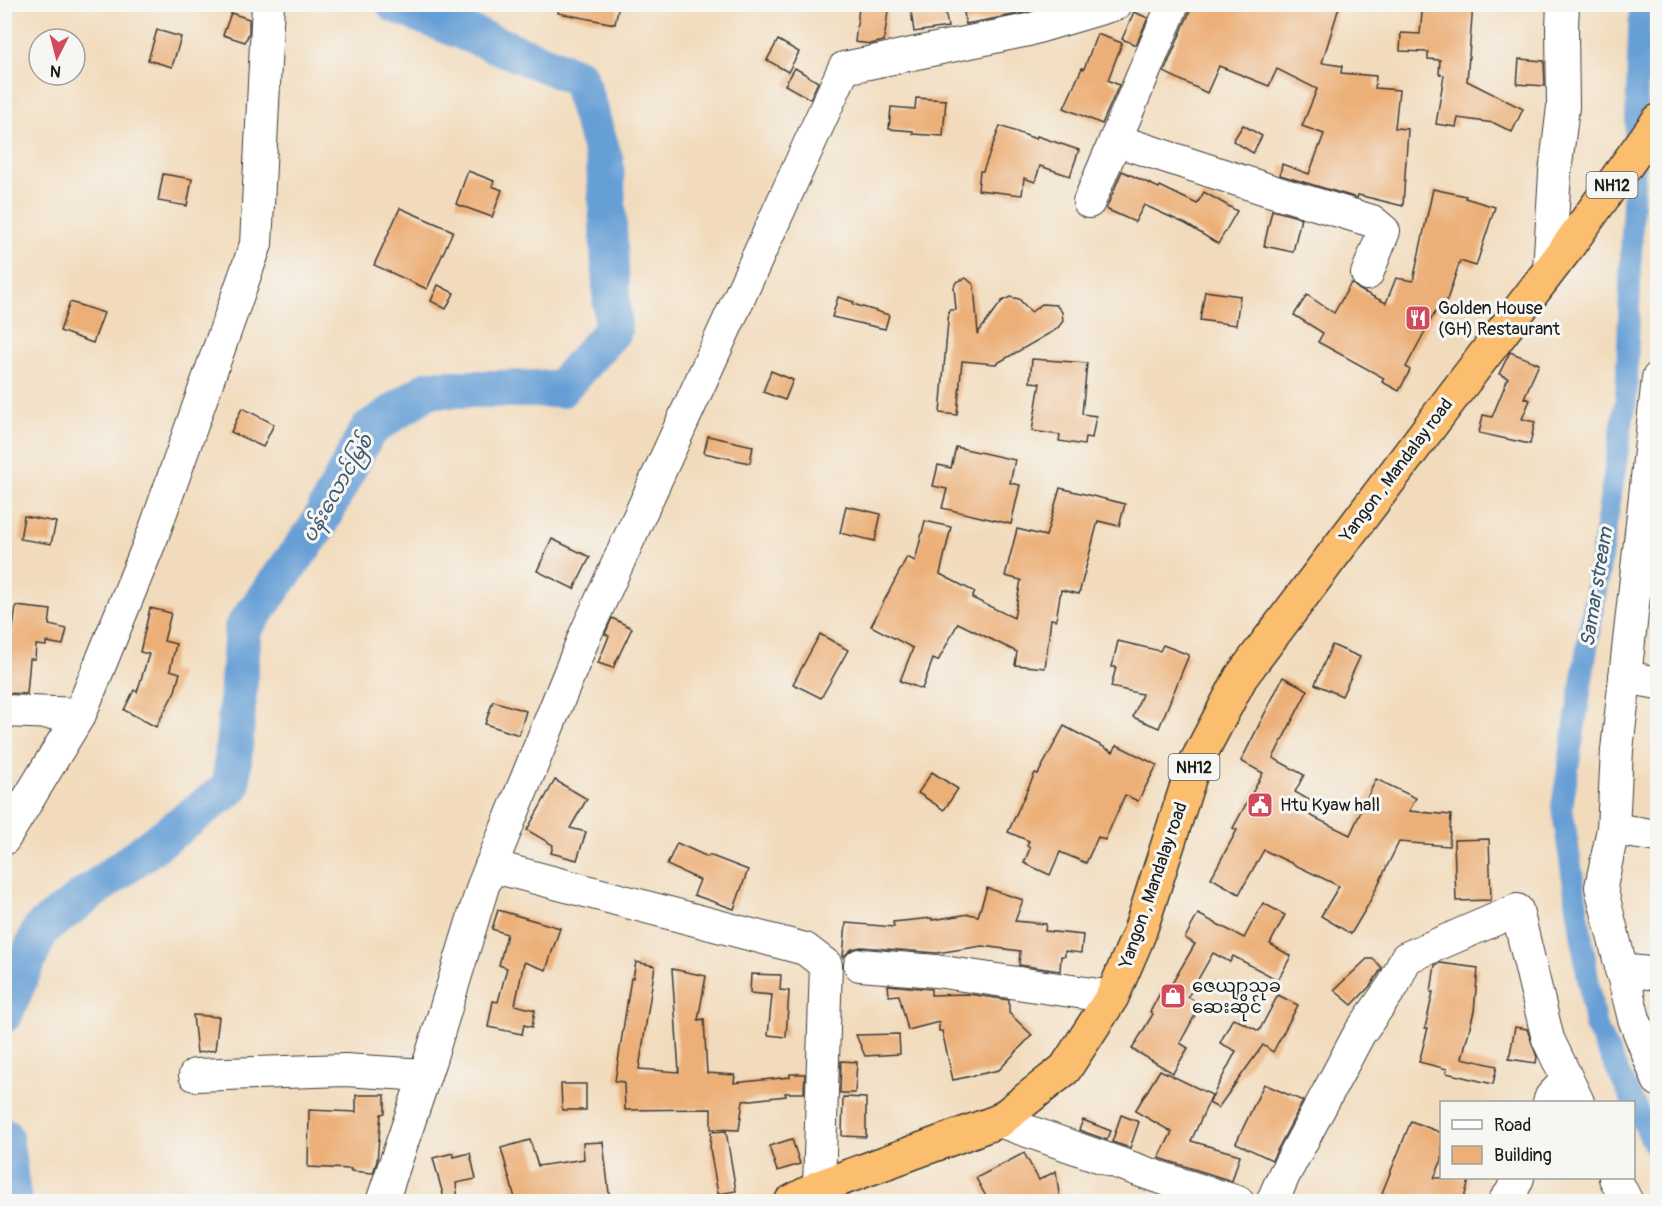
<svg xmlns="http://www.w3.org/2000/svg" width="1662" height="1206" viewBox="0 0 1662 1206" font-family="Pangolin,'Noto Sans Myanmar',sans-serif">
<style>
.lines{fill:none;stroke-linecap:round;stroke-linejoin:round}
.canal{stroke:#669fd5;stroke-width:22}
.river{stroke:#669fd5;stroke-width:38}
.building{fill:#ecaf77}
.minor-casing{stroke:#3c3934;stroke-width:34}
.highway-casing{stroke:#3c3934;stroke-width:36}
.minor{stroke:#fff;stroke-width:32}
.highway{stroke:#fbbd6e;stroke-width:33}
.labels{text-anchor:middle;stroke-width:6;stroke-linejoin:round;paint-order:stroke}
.shield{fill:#f6f6f2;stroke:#5d5d5c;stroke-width:1.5}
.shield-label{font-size:16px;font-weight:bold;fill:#1c1c1c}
.poi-label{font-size:18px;fill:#1c1c1c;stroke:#f6f6f2;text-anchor:start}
.street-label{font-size:18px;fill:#1c1c1c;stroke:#f6f6f2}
.water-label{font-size:20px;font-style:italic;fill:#3d576f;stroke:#f6f6f2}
</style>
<rect width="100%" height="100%" fill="#f6f6f2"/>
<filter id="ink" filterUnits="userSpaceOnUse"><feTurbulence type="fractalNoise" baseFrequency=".0167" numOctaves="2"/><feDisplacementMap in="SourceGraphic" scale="12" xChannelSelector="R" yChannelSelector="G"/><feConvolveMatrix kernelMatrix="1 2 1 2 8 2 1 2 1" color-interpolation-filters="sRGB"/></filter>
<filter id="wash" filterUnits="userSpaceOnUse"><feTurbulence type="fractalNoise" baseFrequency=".008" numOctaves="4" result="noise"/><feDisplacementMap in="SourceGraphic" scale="24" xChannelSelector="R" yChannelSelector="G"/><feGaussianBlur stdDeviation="1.35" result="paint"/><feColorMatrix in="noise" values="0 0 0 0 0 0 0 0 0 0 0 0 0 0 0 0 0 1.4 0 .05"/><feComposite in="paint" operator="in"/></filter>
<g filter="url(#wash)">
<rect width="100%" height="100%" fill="#f2dbbc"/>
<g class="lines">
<polyline class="canal" points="1640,4 1626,399 1562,807 1595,1025 1658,1153"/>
<g class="river">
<polyline points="4,1014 41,929 231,787 243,628 316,529 368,430 429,389 560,389 613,330 605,162 579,78 395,4"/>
<polyline points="4,1137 13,1202"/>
</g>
</g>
<g id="blocks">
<g class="building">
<polygon points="559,4 619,4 615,24 558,13"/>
<polygon points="944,4 948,27 914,32 911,10"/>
<polygon points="1011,4 1051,4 1024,13 966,24 964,12"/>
<polygon points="1193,4 1340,4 1322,63 1342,66 1341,73 1376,76 1375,88 1399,90 1395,128 1408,129 1403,206 1358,195 1357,198 1280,175 1282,164 1309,174 1324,134 1302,126 1317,89 1277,69 1269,86 1219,66 1207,93 1164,72"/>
<polygon points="1423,4 1473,4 1467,81 1523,109 1512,132 1494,123 1458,118 1456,127 1436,124 1444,75 1439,74 1440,60 1428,59 1428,52 1400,51 1401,33 1420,34"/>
<polygon points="859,7 888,11 884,41 871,44 855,42"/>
<polygon points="1134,12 1148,18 1136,45 1122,39"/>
<polygon points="231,13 249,19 249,33 245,42 223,35"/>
<polygon points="157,30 181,37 172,67 148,60"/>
<polygon points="1097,34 1122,43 1108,80 1119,85 1102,124 1064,108 1082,68 1084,69"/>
<polygon points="778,40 799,52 788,72 767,60"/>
<polygon points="1519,59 1544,61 1545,86 1517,84"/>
<polygon points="795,68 818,82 810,99 785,85"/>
<polygon points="916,98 946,100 943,136 913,134 913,131 889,129 891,107 915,109"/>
<polygon points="1243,125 1262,136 1253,153 1233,141"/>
<polygon points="1000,126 1036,139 1037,136 1079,150 1070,176 1040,166 1035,182 1024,178 1022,195 978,190 980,171 983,171"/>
<polygon points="468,171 494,181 492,186 502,190 492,217 456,204"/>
<polygon points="1122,171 1159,188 1160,186 1197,204 1204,192 1237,211 1218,244 1186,224 1144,205 1135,222 1106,209"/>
<polygon points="163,174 192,179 187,206 158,201"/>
<polygon points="1433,189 1466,196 1465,198 1495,207 1476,266 1460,261 1446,303 1441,301 1433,316 1406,367 1410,370 1399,391 1382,382 1384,378 1318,342 1323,333 1294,315 1307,295 1334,313 1351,283 1360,290 1386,303 1396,278 1413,281"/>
<polygon points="400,208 453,231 427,289 374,265"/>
<polygon points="1272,210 1301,218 1293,252 1264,246"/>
<polygon points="966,278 974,285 978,333 1002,301 1010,297 1019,299 1031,312 1042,304 1056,305 1062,312 1063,321 1057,329 996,364 962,361 957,415 940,413 949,310 956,310 954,287 956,282"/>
<polygon points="438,285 454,293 446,309 431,301"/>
<polygon points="1205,291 1240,296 1236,325 1200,320"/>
<polygon points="838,297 854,302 853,304 889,315 885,329 832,317"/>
<polygon points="70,302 104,313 93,343 60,331"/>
<polygon points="1510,352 1539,364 1524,398 1530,400 1522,419 1535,422 1530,444 1479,433 1483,415 1492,417 1508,378 1499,374"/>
<polygon points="1032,359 1087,363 1082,414 1096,416 1092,438 1085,437 1084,445 1059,441 1060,435 1032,431 1040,383 1030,382"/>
<polygon points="771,371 793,380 785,400 763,392"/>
<polygon points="242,408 274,424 263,447 231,432"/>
<polygon points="708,436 753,446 750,463 704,453"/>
<polygon points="956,447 1015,460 1010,483 1020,485 1011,524 942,508 947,489 933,486 938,465 951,468"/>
<polygon points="1060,488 1125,504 1119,526 1098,521 1079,594 1061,590 1056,620 1051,619 1045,668 1015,665 1017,652 958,623 938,661 933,659 922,689 900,681 913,648 871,626 907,557 915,561 925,521 951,527 940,574 975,592 972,598 1014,618 1021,580 1005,576 1017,529 1046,536"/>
<polygon points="846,506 881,514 875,541 840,533"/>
<polygon points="24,516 56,522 51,544 20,539"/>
<polygon points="552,539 590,557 574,589 537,571"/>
<polygon points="16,606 51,610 49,625 67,629 63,645 46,642 46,646 36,645 35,659 30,659 27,694 4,693 7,643 11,643"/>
<polygon points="150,608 171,613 164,641 176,644 170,670 180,673 175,691 156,727 124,710 134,690 137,692 149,654 140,652"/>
<polygon points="612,618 632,628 613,668 598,663 609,636 605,634"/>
<polygon points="820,634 848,650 821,698 793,684"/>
<polygon points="1118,641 1160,651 1163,645 1189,655 1159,728 1133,717 1142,694 1111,687 1116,667 1112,667"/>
<polygon points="1332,645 1360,657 1342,696 1315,684"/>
<polygon points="1283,677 1308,690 1273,758 1304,775 1295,792 1309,800 1303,812 1350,835 1376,779 1416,798 1409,811 1451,815 1449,846 1399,842 1367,907 1351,934 1321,916 1339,886 1264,850 1239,894 1211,878 1237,830 1233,828 1263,773 1241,761"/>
<polygon points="493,701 526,711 519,735 485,724"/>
<polygon points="1064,726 1113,752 1117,745 1157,765 1138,801 1125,795 1105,840 1098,837 1086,863 1060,852 1050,875 1024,863 1030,848 1027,846 1029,841 1008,832 1035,773 1038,774"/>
<polygon points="932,772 958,789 944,810 918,793"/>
<polygon points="555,780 587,799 570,828 586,832 577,860 551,853 553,845 527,830"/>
<polygon points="1489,839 1491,900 1456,901 1454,840"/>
<polygon points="677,843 708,857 709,855 748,870 734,909 694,895 700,880 667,865"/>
<polygon points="987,888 1023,900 1015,921 1046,924 1045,931 1083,935 1081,953 1065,951 1065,956 1061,956 1060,971 1019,965 1020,951 982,946 937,953 861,947 852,949 843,957 846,923 894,927 893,922 932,918 932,920 969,914 978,916"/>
<polygon points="1263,903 1285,915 1270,944 1291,956 1278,980 1233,956 1230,962 1213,953 1188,997 1201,1004 1180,1043 1188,1048 1173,1073 1132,1049 1153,1014 1150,1012 1165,984 1170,987 1195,944 1185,938 1198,914 1244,938"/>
<polygon points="498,910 560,928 546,970 524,962 515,1005 535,1010 532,1027 524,1025 522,1034 488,1027 493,1001 498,1002 507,968 499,965 507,934 492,929"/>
<polygon points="1367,959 1373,959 1382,968 1371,985 1352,1005 1334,990"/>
<polygon points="636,962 655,966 639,1069 679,1072 672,969 706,976 698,1020 704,1019 707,1073 735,1075 734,1083 790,1077 790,1074 805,1074 804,1093 785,1093 786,1096 743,1101 739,1130 711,1129 711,1109 625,1110 624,1082 615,1081 631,978 633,978"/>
<polygon points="1440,963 1478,968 1474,1011 1462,1058 1497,1066 1493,1084 1446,1073 1447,1069 1419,1062 1428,1028 1425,1028 1433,992 1431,992 1435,965"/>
<polygon points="751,974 781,975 780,990 789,991 786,1037 768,1035 772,995 750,993"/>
<polygon points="888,985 931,989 931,995 968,994 1009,1000 1009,1013 1032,1035 999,1070 953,1080 942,1031 939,1031 939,1022 908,1030 899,995 889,996"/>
<polygon points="1278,995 1298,1005 1273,1052 1263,1045 1218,1108 1209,1103 1236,1051 1220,1043 1233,1018 1259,1031"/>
<polygon points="193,1015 219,1017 215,1050 197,1053"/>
<polygon points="1515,1027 1527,1029 1537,1057 1536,1063 1509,1059"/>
<polygon points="899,1034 900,1054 865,1056 856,1035"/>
<polygon points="841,1061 857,1062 855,1093 840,1093"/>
<polygon points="1160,1070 1212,1095 1191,1141 1240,1155 1232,1181 1159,1158 1172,1132 1135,1111"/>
<polygon points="561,1084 586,1084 586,1110 562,1110"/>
<polygon points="1264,1084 1303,1101 1272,1160 1236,1143"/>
<polygon points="356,1095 385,1095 385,1113 381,1114 377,1161 373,1173 351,1171 351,1169 308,1167 309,1110 356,1112"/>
<polygon points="843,1097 866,1098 866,1137 842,1136"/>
<polygon points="1121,1115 1139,1122 1130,1148 1112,1142"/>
<polygon points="1083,1120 1111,1131 1107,1140 1079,1130"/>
<polygon points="1411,1121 1442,1133 1442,1160 1434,1178 1460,1178 1469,1180 1463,1202 1402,1202 1382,1193"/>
<polygon points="726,1131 736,1191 718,1194 710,1149 711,1132"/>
<polygon points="792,1139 800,1164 777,1171 769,1146"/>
<polygon points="530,1140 538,1166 584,1159 583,1143 603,1142 610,1202 516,1202 501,1148"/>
<polygon points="453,1153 454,1157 470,1153 476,1179 456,1183 458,1202 445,1202 433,1158"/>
<polygon points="1024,1153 1039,1180 1056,1171 1060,1202 1009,1202 1003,1195 989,1202 976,1178"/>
</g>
</g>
</g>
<g filter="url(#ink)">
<use href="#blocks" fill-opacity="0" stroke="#3c3934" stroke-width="1.5"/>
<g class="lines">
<g class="minor-casing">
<g id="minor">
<polyline points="1115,140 1272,191 1372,221 1384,231 1367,274"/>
<polyline points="1089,202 1173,4"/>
<polyline points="1549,270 1555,173 1563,107 1562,27 1563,4"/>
<polyline points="1658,378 1617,750 1613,829 1601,887 1634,1019 1658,1080"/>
<polyline points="1625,677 1658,683"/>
<polyline points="4,711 80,714"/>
<polyline points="1613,829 1658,836"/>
<polyline points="4,839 80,714 154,532 256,244 268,4"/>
<polyline points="491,866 805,949 826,965 819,1187"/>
<polyline points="860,965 936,971 1112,997"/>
<polyline points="1621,970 1658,974"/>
<polyline points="195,1075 345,1070 425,1075"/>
<polyline points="1549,1102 1551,1097 1567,1080"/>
<polyline points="999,1121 1155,1176 1238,1202"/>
<polyline points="1615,1178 1627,1202"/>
<polyline points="382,1202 430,1060 483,886 491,866 585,635 844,68 1028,30 1116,4"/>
<polyline points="1272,1202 1284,1175 1359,1034 1394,984 1406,958 1517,910 1548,1039 1578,1102"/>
<polyline points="1504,1202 1511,1193 1518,1178"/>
</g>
</g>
<g class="highway-casing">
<polyline id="highway" points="791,1202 819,1187 999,1121 1065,1069 1112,997 1139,934 1192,770 1241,677 1456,392 1566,249 1658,121"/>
</g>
<use href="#minor" class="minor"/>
<use href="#highway" class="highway"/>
</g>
</g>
<defs>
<g id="restaurant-square" transform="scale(1.35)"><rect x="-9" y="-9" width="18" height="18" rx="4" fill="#d1495b" stroke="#f6f6f2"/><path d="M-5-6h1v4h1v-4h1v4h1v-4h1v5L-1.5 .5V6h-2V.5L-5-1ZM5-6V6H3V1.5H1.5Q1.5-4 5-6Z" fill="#fff"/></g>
<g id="civic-square" transform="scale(1.35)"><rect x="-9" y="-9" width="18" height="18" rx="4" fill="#d1495b" stroke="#f6f6f2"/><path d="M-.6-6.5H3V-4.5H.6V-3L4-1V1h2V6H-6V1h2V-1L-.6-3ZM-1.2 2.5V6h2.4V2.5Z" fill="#fff"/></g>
<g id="shop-square" transform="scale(1.35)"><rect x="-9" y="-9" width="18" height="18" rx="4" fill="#d1495b" stroke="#f6f6f2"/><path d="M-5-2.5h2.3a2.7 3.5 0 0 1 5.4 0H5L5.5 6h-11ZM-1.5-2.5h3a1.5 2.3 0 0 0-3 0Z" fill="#fff"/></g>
</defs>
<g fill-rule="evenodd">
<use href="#restaurant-square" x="1418" y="318"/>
<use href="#civic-square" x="1260" y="805"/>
<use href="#shop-square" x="1173" y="996"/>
</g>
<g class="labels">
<g class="shield">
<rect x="1586.5" y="172" width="51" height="26" rx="4.5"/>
<rect x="1168.5" y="754" width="51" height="26" rx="4.5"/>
</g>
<g class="shield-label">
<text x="1612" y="191">NH12</text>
<text x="1194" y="773">NH12</text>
</g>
<g class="poi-label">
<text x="1438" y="314">Golden House<tspan x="1438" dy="21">(GH) Restaurant</tspan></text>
<text x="1280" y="811">Htu Kyaw hall</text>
<text x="1192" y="992">ဇေယျာသုခ<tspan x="1192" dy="21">ဆေးဆိုင်</tspan></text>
</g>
<g class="street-label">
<text transform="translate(1396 470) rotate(-53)" y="6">Yangon , Mandalay road</text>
<text transform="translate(1153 885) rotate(-71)" y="6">Yangon , Mandalay road</text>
</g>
<g class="water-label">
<text transform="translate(337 488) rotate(-60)" y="7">ပန်းလောင်မြစ်</text>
<text transform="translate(1596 587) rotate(-81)" y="7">Samar stream</text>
</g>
</g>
<rect width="1662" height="1206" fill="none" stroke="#f6f6f2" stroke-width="24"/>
<rect x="1440" y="1101" width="195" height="78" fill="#f6f6f2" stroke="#9f9f9c" stroke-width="1.5"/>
<rect x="1452" y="1120" width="30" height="9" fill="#ffffff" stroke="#9f9f9c" stroke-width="1.5"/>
<text x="1494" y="1131" font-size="18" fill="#1c1c1c">Road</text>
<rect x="1452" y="1146" width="30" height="18" fill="#ecaf77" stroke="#9f9f9c" stroke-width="1.5"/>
<text x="1494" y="1161" font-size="18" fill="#1c1c1c">Building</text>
<g transform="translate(57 57) rotate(186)"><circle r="28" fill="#f6f6f2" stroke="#9f9f9c" stroke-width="1.5"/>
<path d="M0-4.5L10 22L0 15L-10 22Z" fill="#d1495b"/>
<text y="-9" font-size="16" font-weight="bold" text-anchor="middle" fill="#1c1c1c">N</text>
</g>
</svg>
